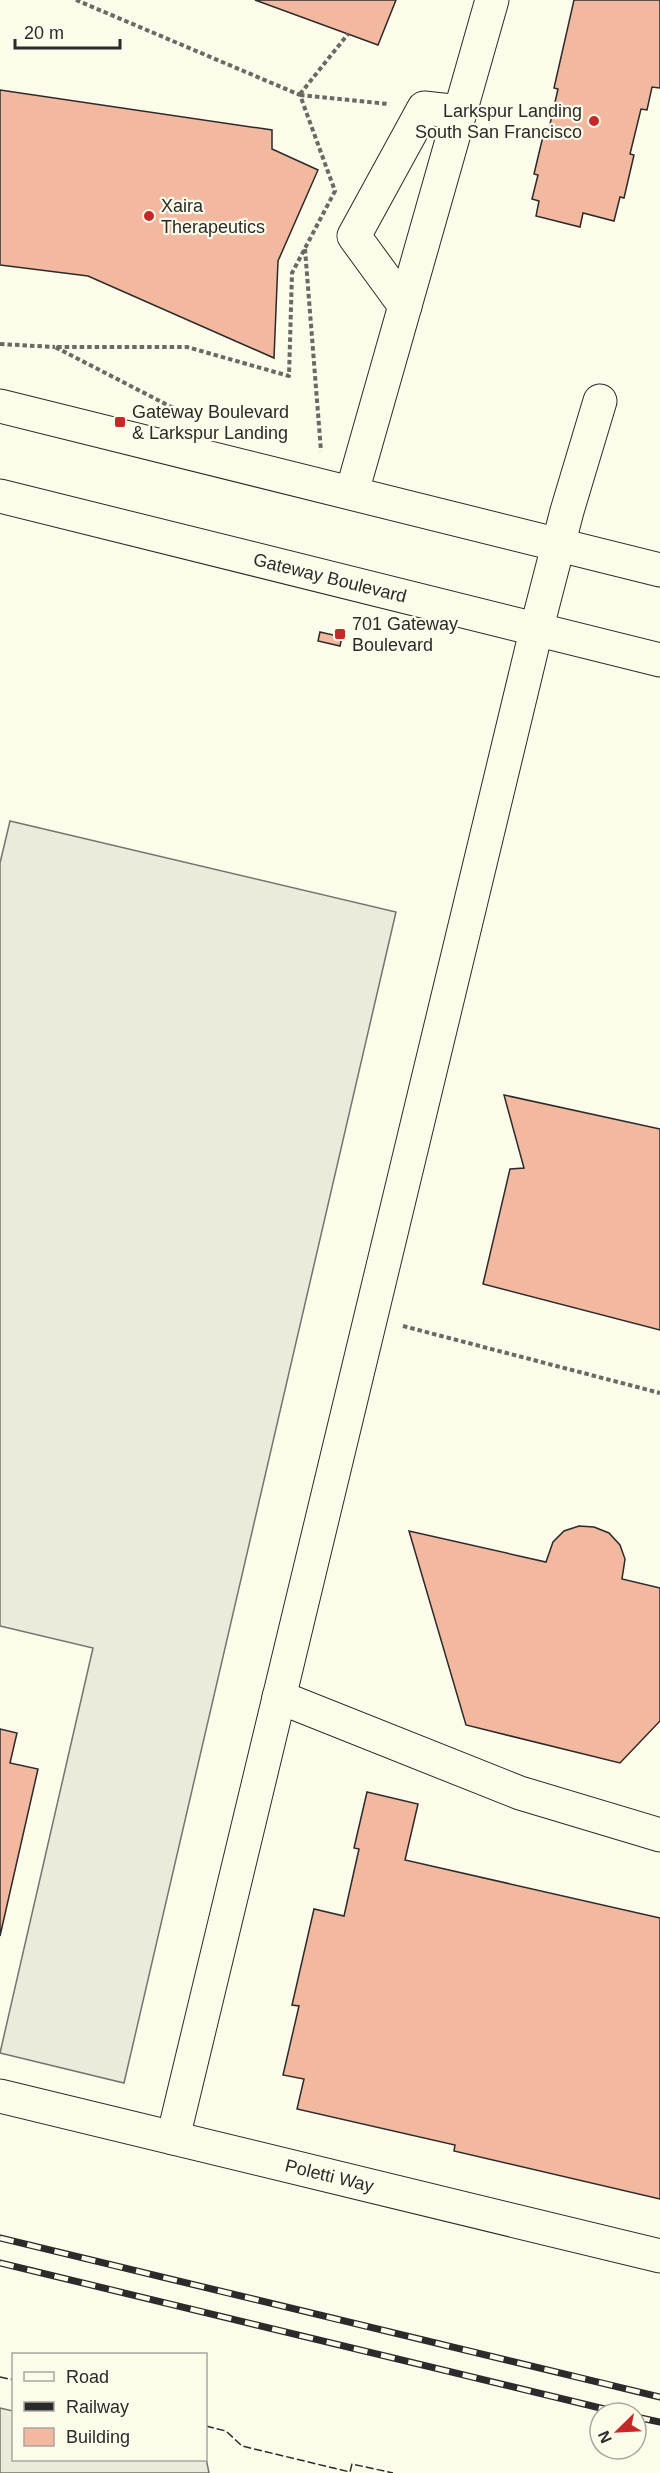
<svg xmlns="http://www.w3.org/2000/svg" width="660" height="2473" viewBox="0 0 660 2473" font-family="Helvetica,sans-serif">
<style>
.parking{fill:#eceadb;stroke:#74746e;stroke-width:1.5}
.building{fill:#f2b8a0;stroke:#2b2b2b;stroke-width:1.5}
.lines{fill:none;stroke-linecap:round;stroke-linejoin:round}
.minor-casing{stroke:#2b2b2b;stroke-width:35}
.major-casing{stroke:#2b2b2b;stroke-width:35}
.path{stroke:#6a6964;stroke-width:4;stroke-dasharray:4.5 3;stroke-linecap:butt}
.minor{stroke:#fdfbea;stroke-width:33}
.major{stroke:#fdfbea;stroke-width:33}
.rail-casing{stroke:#2b2b2b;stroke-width:7}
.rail{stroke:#fdfbea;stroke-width:4.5;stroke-dasharray:14;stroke-linecap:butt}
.fence{stroke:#2b2b2b;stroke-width:1.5;stroke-dasharray:8 3;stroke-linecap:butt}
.poi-dot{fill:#c62828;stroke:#fdfbea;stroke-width:2}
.labels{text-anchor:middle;stroke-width:4.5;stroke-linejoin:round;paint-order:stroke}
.poi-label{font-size:18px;fill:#2b2b2b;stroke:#fdfbea;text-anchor:start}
.street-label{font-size:18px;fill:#2b2b2b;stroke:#fdfbea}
</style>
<rect width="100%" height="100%" fill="#fdfbea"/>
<g class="parking">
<polygon points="10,821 396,912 124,2083 0,2053 93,1648 0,1626 0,863"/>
<polygon points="0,2408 13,2411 14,2460 206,2458 209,2473 0,2473"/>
</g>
<g class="building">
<polygon points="255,0 396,0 378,45"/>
<polygon points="574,0 660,0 660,88 652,87 647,110 641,109 630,154 634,155 624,198 620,197 614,221 583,213 580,227 536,216 539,201 532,199 538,175 534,174 544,132 548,133 558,89 554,88"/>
<polygon points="0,90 272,130 272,149 318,170 278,261 274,358 88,276 0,265"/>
<polygon points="320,632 342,637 340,646 318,641"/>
<polygon points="504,1095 660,1129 660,1330 483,1284 510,1169 524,1168"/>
<polygon points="579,1526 594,1527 609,1533 620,1545 625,1559 622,1579 660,1588 660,1721 620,1763 466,1725 409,1531 546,1562 553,1542 564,1531"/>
<polygon points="0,1729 17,1733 10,1763 38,1769 0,1936"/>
<polygon points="367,1792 418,1804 405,1860 660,1918 660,2199 454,2151 455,2145 297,2109 304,2079 283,2075 299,2006 292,2005 314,1909 344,1916 359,1849 354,1848"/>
</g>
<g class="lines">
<g class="minor-casing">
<g id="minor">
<polyline points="405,306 354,236 424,108 460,112"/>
<polyline points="352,492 492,0"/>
<polyline points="279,1697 520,1793 660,1835"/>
<path id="s1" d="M0,2096L660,2256"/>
<polyline points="173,2138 537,627 567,511 600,401"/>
</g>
</g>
<g class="major-casing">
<g id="major">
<polyline points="0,406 660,570"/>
<path id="s2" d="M0,496L660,660"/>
</g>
</g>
<g class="path">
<polyline points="76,0 300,95 335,191 292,273 289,376 187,347 55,347 185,414"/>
<polyline points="300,94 348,34"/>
<polyline points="300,95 388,104"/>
<polyline points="305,249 321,451"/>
<polyline points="0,344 55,347"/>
<polyline points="403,1326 660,1393"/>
</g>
<use href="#minor" class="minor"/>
<use href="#major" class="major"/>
<g class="rail-casing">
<g id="rail">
<polyline points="0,2238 660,2397"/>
<polyline points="0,2263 621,2413"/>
<polyline points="636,2417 660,2422"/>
</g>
</g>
<use href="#rail" class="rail"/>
<g class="fence">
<polyline points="0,2377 14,2380"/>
<polyline points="206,2426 226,2431 242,2446 350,2472 352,2464 393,2473"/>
</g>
</g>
<g class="poi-dot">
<circle cx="594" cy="121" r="6"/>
<circle cx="149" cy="216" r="6"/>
<rect x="114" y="416" width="12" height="12" rx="3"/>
<rect x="334" y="628" width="12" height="12" rx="3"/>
</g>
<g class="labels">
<g class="poi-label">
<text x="582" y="117" text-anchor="end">Larkspur Landing<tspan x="582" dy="21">South San Francisco</tspan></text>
<text x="161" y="212">Xaira<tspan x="161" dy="21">Therapeutics</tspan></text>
<text x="132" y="418">Gateway Boulevard<tspan x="132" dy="21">&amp; Larkspur Landing</tspan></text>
<text x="352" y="630">701 Gateway<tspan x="352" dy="21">Boulevard</tspan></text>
</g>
<g class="street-label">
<text dy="6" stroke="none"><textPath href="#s2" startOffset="340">Gateway Boulevard</textPath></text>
<text dy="6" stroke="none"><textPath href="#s1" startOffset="339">Poletti Way</textPath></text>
</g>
</g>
<rect x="12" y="2353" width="195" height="108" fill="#fdfbea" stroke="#a9a89e" stroke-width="1.5"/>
<rect x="24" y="2372" width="30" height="9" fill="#fdfbea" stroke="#a9a89e" stroke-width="1.5"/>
<text x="66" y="2383" font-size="18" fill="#2b2b2b">Road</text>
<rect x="24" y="2402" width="30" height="9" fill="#2b2b2b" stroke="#a9a89e" stroke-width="1.5"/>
<text x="66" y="2413" font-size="18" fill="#2b2b2b">Railway</text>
<rect x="24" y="2428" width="30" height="18" fill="#f2b8a0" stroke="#a9a89e" stroke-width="1.5"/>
<text x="66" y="2443" font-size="18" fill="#2b2b2b">Building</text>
<g transform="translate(618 2431) rotate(246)"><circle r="28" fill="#fdfbea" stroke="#a9a89e" stroke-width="1.5"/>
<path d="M0-4.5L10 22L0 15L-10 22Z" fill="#c62828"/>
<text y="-9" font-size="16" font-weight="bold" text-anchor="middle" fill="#2b2b2b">N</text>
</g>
<path d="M15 39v9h105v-9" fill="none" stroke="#2b2b2b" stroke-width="3"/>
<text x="24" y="39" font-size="18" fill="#2b2b2b" stroke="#fdfbea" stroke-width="4.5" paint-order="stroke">20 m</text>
</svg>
